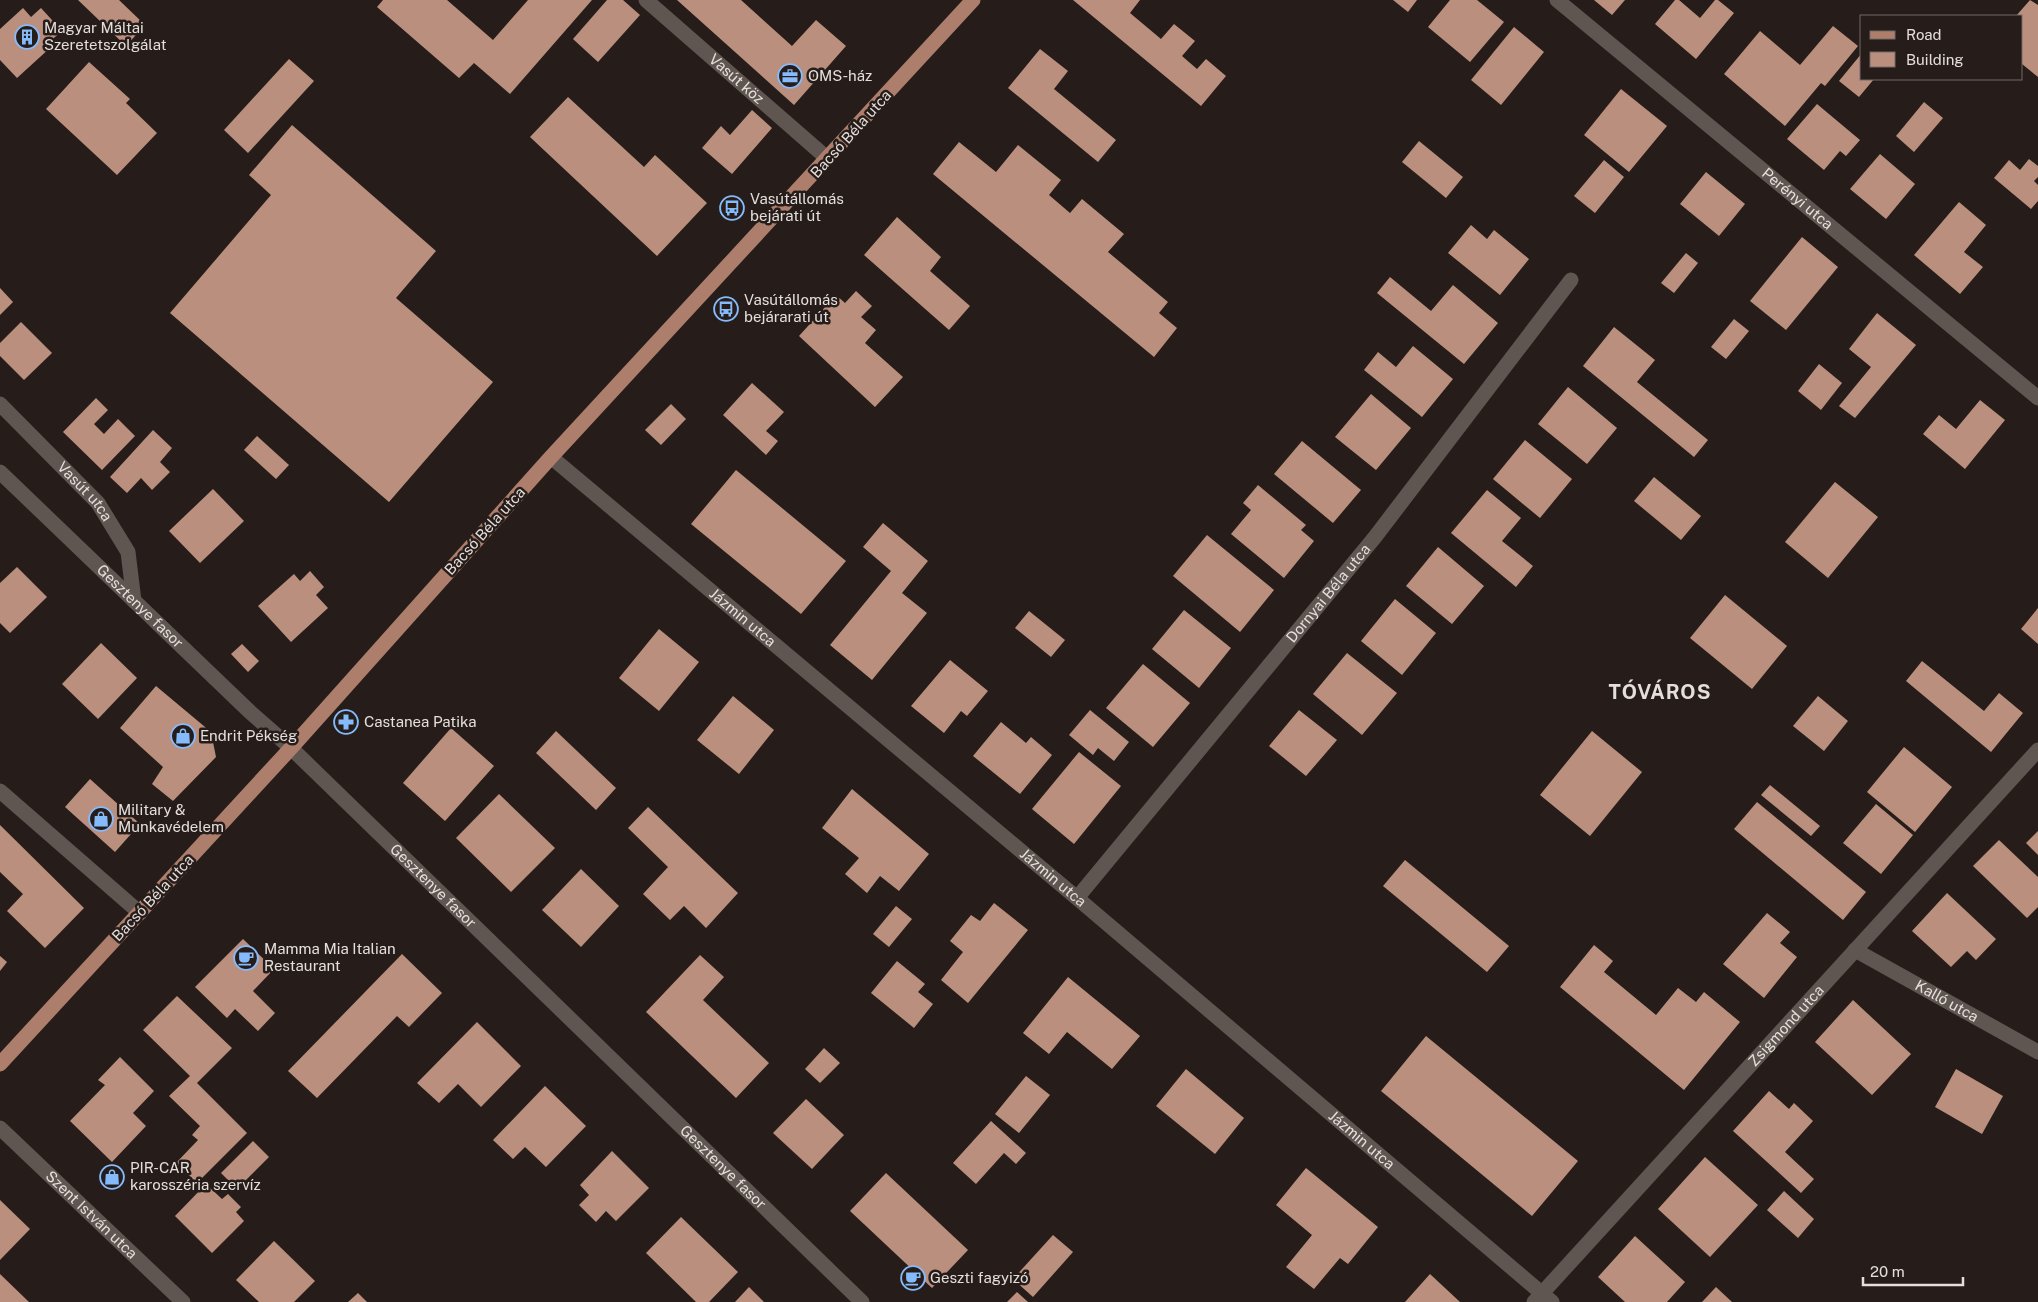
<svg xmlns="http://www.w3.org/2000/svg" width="2038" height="1302" viewBox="0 0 2038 1302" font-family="'Public Sans',sans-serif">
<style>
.building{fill:#bb8f7d}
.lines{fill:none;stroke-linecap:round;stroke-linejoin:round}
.lane{stroke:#5f5551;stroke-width:15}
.street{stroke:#5f5551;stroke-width:15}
.secondary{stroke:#5f5551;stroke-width:15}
.primary{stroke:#ac7e6b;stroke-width:15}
.labels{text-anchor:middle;stroke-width:5;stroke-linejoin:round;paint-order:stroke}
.poi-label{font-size:15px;fill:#e5dfdc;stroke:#261d1a;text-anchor:start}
.street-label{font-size:15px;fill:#e5dfdc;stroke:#261d1a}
.district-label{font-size:20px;font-weight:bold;letter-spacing:1px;fill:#e5dfdc;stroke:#261d1a}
</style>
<rect width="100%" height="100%" fill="#261d1a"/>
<g class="building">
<polygon points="78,0 119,0 145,25 126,46"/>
<polygon points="383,0 447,0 493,40 528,0 592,0 510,94 474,63 459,78 377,7"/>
<polygon points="607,0 623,0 640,15 598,62 573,39"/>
<polygon points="677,0 741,0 792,46 816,20 846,46 794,105"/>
<polygon points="1073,0 1140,0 1130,13 1161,39 1174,24 1195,41 1182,56 1197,69 1206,59 1226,76 1201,106"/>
<polygon points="1393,0 1417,0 1408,12"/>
<polygon points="1450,0 1477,0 1504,22 1470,62 1428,27"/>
<polygon points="1594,0 1625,0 1612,15"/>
<polygon points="1675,0 1679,0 1700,18 1715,0 1718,0 1734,13 1696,59 1655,24"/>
<polygon points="2030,0 2038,5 2038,77 2022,64 2022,16 2016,16"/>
<polygon points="23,8 31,17 41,8 62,31 48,43 51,47 17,78 0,60 0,29"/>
<polygon points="1833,26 1858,46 1825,86 1821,83 1785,126 1724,74 1760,31 1800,65"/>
<polygon points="1514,27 1544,52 1501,105 1471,80"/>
<polygon points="1040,49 1068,71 1054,89 1116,140 1098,162 1008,88"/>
<polygon points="1862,53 1862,79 1874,79 1859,97 1839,81"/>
<polygon points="289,59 314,81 248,153 224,130"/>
<polygon points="89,62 130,99 126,103 157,133 117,175 46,109"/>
<polygon points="1621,89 1667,126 1629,172 1584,135"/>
<polygon points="568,97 644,167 655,155 707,203 657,256 530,137"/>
<polygon points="1924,102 1943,118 1914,152 1896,136"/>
<polygon points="1817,104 1860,140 1846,156 1840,151 1824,170 1787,139"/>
<polygon points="752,110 772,128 732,174 702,148 721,126 730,135"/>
<polygon points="292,125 436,251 396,298 493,382 389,502 170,313 271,195 249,175"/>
<polygon points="1419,141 1463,177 1446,198 1402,162"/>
<polygon points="959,142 996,172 1018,145 1061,180 1049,195 1070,213 1082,199 1124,234 1108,252 1168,302 1159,313 1177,328 1154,357 933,174"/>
<polygon points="1880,154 1915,184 1886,219 1850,189"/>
<polygon points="2029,159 2038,166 2038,177 2034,181 2038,185 2038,201 2031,209 1994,178 2009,160 2020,170"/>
<polygon points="1604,160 1624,177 1595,213 1574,196"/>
<polygon points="1706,172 1745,204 1719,236 1680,204"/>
<polygon points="1959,202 1986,225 1964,252 1983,267 1960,294 1914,255"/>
<polygon points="897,217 941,257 930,271 970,306 949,330 864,255"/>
<polygon points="1471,225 1487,239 1494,230 1529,259 1500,295 1448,253"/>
<polygon points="1802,237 1838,267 1786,330 1750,301"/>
<polygon points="1686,253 1698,263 1674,293 1661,283"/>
<polygon points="1390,277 1431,311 1453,285 1498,323 1464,364 1377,293"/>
<polygon points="0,288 13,302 0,315"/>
<polygon points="856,291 872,306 861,317 876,330 865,343 903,377 875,407 799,336 836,295 845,303"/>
<polygon points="1877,313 1916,345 1855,418 1839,406 1871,367 1849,349"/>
<polygon points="1734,319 1749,331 1726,359 1711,347"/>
<polygon points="21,322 52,353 24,380 0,356 0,343"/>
<polygon points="1614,327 1655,360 1637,382 1708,440 1694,457 1583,366"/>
<polygon points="1413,346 1453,379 1422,417 1364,370 1378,352 1396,367"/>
<polygon points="1819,364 1842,383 1821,410 1798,391"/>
<polygon points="752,383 784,412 766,431 778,441 766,455 723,415"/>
<polygon points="1568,387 1617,428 1587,464 1538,424"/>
<polygon points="1371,394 1411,428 1376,470 1335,437"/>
<polygon points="96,398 108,410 94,424 104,434 118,419 135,436 102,470 63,432"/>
<polygon points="1980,400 2005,420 1965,469 1923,434 1939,415 1956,429"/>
<polygon points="671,404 686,419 661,445 645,430"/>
<polygon points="153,430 172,448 160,462 170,472 152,490 141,478 127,493 110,477"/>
<polygon points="257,436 289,465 276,479 244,450"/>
<polygon points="1525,440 1572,479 1540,518 1493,479"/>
<polygon points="1302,441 1361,490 1333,523 1274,474"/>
<polygon points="736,470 846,561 801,614 691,524"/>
<polygon points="1654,477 1701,516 1681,540 1634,501"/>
<polygon points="1835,482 1878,517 1828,578 1785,542"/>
<polygon points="1258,485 1306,525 1301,530 1314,541 1284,578 1231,534 1251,510 1243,503"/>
<polygon points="213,489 244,521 200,563 169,531"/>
<polygon points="1487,490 1521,518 1502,541 1533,566 1516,587 1451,533"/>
<polygon points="883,523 928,561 902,593 927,613 872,680 830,645 891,571 863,547"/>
<polygon points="1207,535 1274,590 1240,632 1173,576"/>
<polygon points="1438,547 1484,586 1452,624 1406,586"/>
<polygon points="17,567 47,597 10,633 0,623 0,583"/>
<polygon points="310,571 324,587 316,595 328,608 291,642 258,606 294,574 300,581"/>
<polygon points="1725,595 1787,646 1752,689 1690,638"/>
<polygon points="1395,599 1436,633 1402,675 1361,641"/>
<polygon points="2038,608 2038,644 2021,629"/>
<polygon points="1184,610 1231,648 1199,688 1152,649"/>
<polygon points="1029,611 1065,640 1051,657 1015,628"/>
<polygon points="659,629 699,662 659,711 619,678"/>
<polygon points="101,643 137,678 98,719 62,684"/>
<polygon points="242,644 259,661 248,672 231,654"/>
<polygon points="1347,653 1397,693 1362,735 1313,694"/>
<polygon points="950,660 988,691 967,716 961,711 944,733 911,706"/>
<polygon points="1922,661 1984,711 1999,693 2023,713 1991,752 1906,681"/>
<polygon points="1143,664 1190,703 1153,747 1106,708"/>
<polygon points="156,686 211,732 216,757 173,801 152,784 163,767 120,728"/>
<polygon points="733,696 774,730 739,774 697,740"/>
<polygon points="1818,696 1848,721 1824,751 1793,726"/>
<polygon points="1090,710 1129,742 1114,761 1098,748 1093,755 1069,735"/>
<polygon points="1299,710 1337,740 1306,776 1269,746"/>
<polygon points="1001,722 1026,743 1031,737 1052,755 1020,794 973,756"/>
<polygon points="451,728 494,766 445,821 403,783"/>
<polygon points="556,731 616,788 596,810 536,753"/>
<polygon points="1592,731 1642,772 1590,836 1540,795"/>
<polygon points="1904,747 1952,787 1915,832 1867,792"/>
<polygon points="1079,752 1121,786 1074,844 1032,809"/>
<polygon points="90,779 140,824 115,852 65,807"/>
<polygon points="1770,785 1820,826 1811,836 1761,795"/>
<polygon points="852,789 929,854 899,891 880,876 867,893 845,874 859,858 822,828"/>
<polygon points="499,794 555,848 511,892 456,838"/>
<polygon points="1757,802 1866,892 1843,920 1734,829"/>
<polygon points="1876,804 1913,835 1881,874 1843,843"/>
<polygon points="648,807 738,893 706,928 684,906 670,920 643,894 668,867 628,828"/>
<polygon points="0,825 84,908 45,948 7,911 23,894 0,872"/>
<polygon points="2038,831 2038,855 2026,843"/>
<polygon points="1999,840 2038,877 2038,907 2027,918 1973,866"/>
<polygon points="1405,860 1509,946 1487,972 1383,886"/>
<polygon points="581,869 619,906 581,947 542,910"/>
<polygon points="1947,893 1996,939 1976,960 1967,951 1951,967 1912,931"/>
<polygon points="994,903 1028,930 968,1003 941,980 963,952 950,941 971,915 980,921"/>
<polygon points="896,906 912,919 889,947 873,934"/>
<polygon points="1767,913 1790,932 1780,943 1797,957 1764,998 1723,964"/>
<polygon points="243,939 274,969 253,991 275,1013 258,1031 235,1009 227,1018 195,987"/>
<polygon points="1594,945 1613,961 1604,972 1656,1015 1678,988 1696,1002 1704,992 1740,1022 1684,1090 1560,987"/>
<polygon points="402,954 442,993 409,1027 397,1016 317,1098 288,1071"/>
<polygon points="700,955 724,977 703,1000 769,1063 736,1098 646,1012"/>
<polygon points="0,956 7,962 0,971"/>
<polygon points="897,961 925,984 918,992 933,1004 914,1028 871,993"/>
<polygon points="1068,977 1140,1036 1112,1069 1067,1032 1049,1054 1023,1033"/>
<polygon points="177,996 232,1048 197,1083 247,1133 197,1183 176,1163 198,1140 192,1135 200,1126 169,1096 190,1076 143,1030"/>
<polygon points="1853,1000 1911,1054 1872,1095 1815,1042"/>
<polygon points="477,1022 521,1066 481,1107 458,1084 439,1103 417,1083"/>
<polygon points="1426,1036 1578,1161 1532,1216 1381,1091"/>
<polygon points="824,1048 840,1063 820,1083 805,1069"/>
<polygon points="120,1057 154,1091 133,1113 146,1126 112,1162 70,1121 105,1085 98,1080"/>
<polygon points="1186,1069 1244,1118 1215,1154 1156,1106"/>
<polygon points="1956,1069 2003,1096 1982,1134 1935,1107"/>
<polygon points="1026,1076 1050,1095 1019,1133 995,1114"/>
<polygon points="545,1086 586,1126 546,1167 525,1147 513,1159 493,1140"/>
<polygon points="1769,1091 1789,1109 1794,1103 1813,1121 1785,1152 1814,1179 1801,1193 1733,1131"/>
<polygon points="806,1099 844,1135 812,1169 773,1133"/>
<polygon points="991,1121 1026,1153 1016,1164 1004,1153 976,1184 953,1163"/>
<polygon points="253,1141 269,1157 237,1189 221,1173"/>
<polygon points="612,1151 649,1188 616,1221 606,1211 596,1222 579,1205 589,1195 580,1185"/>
<polygon points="1705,1157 1758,1205 1710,1257 1658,1209"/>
<polygon points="1306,1168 1378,1227 1348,1264 1340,1258 1314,1289 1286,1267 1312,1235 1276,1205"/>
<polygon points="886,1173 968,1250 932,1288 850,1211"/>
<polygon points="206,1184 222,1199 228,1194 241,1207 236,1212 244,1221 212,1253 175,1216"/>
<polygon points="1784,1191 1814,1219 1798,1238 1767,1210"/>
<polygon points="0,1200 30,1229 0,1260"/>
<polygon points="681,1217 738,1272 709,1302 696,1302 646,1253"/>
<polygon points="1053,1235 1073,1252 1033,1297 1013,1279"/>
<polygon points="1635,1236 1685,1282 1667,1302 1625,1302 1598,1277"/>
<polygon points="274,1241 315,1281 294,1302 259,1302 236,1280"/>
<polygon points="0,1274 29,1302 0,1302"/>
<polygon points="1430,1274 1460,1302 1405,1302"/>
<polygon points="749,1287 764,1302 735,1302"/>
<polygon points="1716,1287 1732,1302 1702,1302"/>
<polygon points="1017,1292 1028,1302 1007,1302"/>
<polygon points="358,1293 367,1302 348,1302"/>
</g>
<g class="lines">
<polyline class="lane" points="0,791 140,913"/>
<g class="street">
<path id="s1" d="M646,0L828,159"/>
<path id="s2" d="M1557,0L2038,398"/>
<path id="s3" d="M0,404L98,503L128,552L134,601"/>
<path id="s4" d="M551,457L1077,898L1552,1302"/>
<path id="s5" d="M291,748L862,1302"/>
<path id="s6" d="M1077,898L1375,537L1571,280"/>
<path id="s7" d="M1855,950L2038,1052"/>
<path id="s8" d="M0,1128L183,1302"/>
<path id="s9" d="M1534,1302L2038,750"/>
</g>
<path class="secondary" id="s10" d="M0,472L249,711L291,748"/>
<polyline class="primary" points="0,1064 291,748 551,457 973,0"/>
</g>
<defs>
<g id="building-ring" transform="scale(1.25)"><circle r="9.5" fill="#261d1a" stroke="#86bbfb" stroke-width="1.5"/><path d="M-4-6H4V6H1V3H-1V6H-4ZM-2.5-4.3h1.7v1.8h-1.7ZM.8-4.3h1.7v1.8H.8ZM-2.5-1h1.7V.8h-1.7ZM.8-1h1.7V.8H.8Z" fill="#86bbfb"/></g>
<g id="office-ring" transform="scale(1.25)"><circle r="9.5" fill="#261d1a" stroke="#86bbfb" stroke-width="1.5"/><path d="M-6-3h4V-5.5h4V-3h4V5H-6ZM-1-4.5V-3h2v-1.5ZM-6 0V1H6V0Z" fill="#86bbfb"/></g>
<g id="bus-ring" transform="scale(1.25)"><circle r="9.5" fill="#261d1a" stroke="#86bbfb" stroke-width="1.5"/><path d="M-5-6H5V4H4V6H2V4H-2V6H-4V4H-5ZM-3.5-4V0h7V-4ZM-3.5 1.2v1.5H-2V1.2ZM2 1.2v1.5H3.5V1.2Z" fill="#86bbfb"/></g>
<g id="pharmacy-ring" transform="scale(1.25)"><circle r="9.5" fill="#261d1a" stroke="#86bbfb" stroke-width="1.5"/><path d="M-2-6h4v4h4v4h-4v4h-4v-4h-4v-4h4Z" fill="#86bbfb"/></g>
<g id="shop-ring" transform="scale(1.25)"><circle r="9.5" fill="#261d1a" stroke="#86bbfb" stroke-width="1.5"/><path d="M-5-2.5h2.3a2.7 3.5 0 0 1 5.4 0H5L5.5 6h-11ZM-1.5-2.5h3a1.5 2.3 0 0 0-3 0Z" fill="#86bbfb"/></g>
<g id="cafe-ring" transform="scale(1.25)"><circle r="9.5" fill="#261d1a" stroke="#86bbfb" stroke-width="1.5"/><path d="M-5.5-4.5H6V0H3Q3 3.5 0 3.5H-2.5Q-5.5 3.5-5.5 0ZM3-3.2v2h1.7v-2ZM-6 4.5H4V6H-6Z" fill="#86bbfb"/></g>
</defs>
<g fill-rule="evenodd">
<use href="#building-ring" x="27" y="37"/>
<use href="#office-ring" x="790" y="76"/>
<use href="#bus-ring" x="732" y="208"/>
<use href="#bus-ring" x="726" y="309"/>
<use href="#pharmacy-ring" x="346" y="722"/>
<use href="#shop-ring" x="183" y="736"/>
<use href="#shop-ring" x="101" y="819"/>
<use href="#cafe-ring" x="246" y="958"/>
<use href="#shop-ring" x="112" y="1177"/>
<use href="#cafe-ring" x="913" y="1278"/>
</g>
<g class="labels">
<g class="poi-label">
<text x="44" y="33">Magyar Máltai<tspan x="44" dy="17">Szeretetszolgálat</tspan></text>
<text x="808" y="81">OMS-ház</text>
<text x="750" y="204">Vasútállomás<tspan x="750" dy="17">bejárati út</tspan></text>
<text x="744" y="305">Vasútállomás<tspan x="744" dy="17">bejárarati út</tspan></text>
<text x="364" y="727">Castanea Patika</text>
<text x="200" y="741">Endrit Pékség</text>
<text x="118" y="815">Military &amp;<tspan x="118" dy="17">Munkavédelem</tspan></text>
<text x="264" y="954">Mamma Mia Italian<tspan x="264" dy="17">Restaurant</tspan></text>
<text x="130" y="1173">PIR-CAR<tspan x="130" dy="17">karosszéria szervíz</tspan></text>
<text x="930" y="1283">Geszti fagyizó</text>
</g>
<g class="street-label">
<text dy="5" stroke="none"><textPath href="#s1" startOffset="120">Vasút köz</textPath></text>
<text transform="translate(851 134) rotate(-48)" y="5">Bacsó Béla utca</text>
<text dy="5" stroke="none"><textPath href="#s2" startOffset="312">Perényi utca</textPath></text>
<text dy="5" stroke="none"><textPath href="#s3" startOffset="122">Vasút utca</textPath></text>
<text transform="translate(485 531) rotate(-48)" y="5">Bacsó Béla utca</text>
<text dy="5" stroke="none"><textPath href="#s6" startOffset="395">Dornyai Béla utca</textPath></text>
<text dy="5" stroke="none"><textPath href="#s10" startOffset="194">Gesztenye fasor</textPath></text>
<text dy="5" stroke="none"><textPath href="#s4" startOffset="250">Jázmin utca</textPath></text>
<text dy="5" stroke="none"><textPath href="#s4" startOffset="655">Jázmin utca</textPath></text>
<text dy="5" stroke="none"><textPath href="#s5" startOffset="198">Gesztenye fasor</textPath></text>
<text transform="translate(153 898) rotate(-47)" y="5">Bacsó Béla utca</text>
<text dy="5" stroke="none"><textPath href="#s7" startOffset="105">Kalló utca</textPath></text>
<text dy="5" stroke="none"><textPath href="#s9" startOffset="374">Zsigmond utca</textPath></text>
<text dy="5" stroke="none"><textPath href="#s4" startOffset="1060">Jázmin utca</textPath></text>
<text dy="5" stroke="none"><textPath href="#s5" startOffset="602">Gesztenye fasor</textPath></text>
<text dy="5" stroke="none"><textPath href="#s8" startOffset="126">Szent István utca</textPath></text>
</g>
<g class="district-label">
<text x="1660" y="699">TÓVÁROS</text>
</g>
</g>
<rect x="1860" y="15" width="162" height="65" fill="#261d1a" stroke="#726b68"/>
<rect x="1870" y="31" width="25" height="8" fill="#ac7e6b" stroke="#726b68"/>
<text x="1906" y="40" font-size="15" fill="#e5dfdc">Road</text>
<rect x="1870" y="52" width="25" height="15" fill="#bb8f7d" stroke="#726b68"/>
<text x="1906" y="65" font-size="15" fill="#e5dfdc">Building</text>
<path d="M1863 1277v8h100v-8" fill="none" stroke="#e5dfdc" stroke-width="2.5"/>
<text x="1870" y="1277" font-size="15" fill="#e5dfdc" stroke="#261d1a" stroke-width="4" paint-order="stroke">20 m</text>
</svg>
